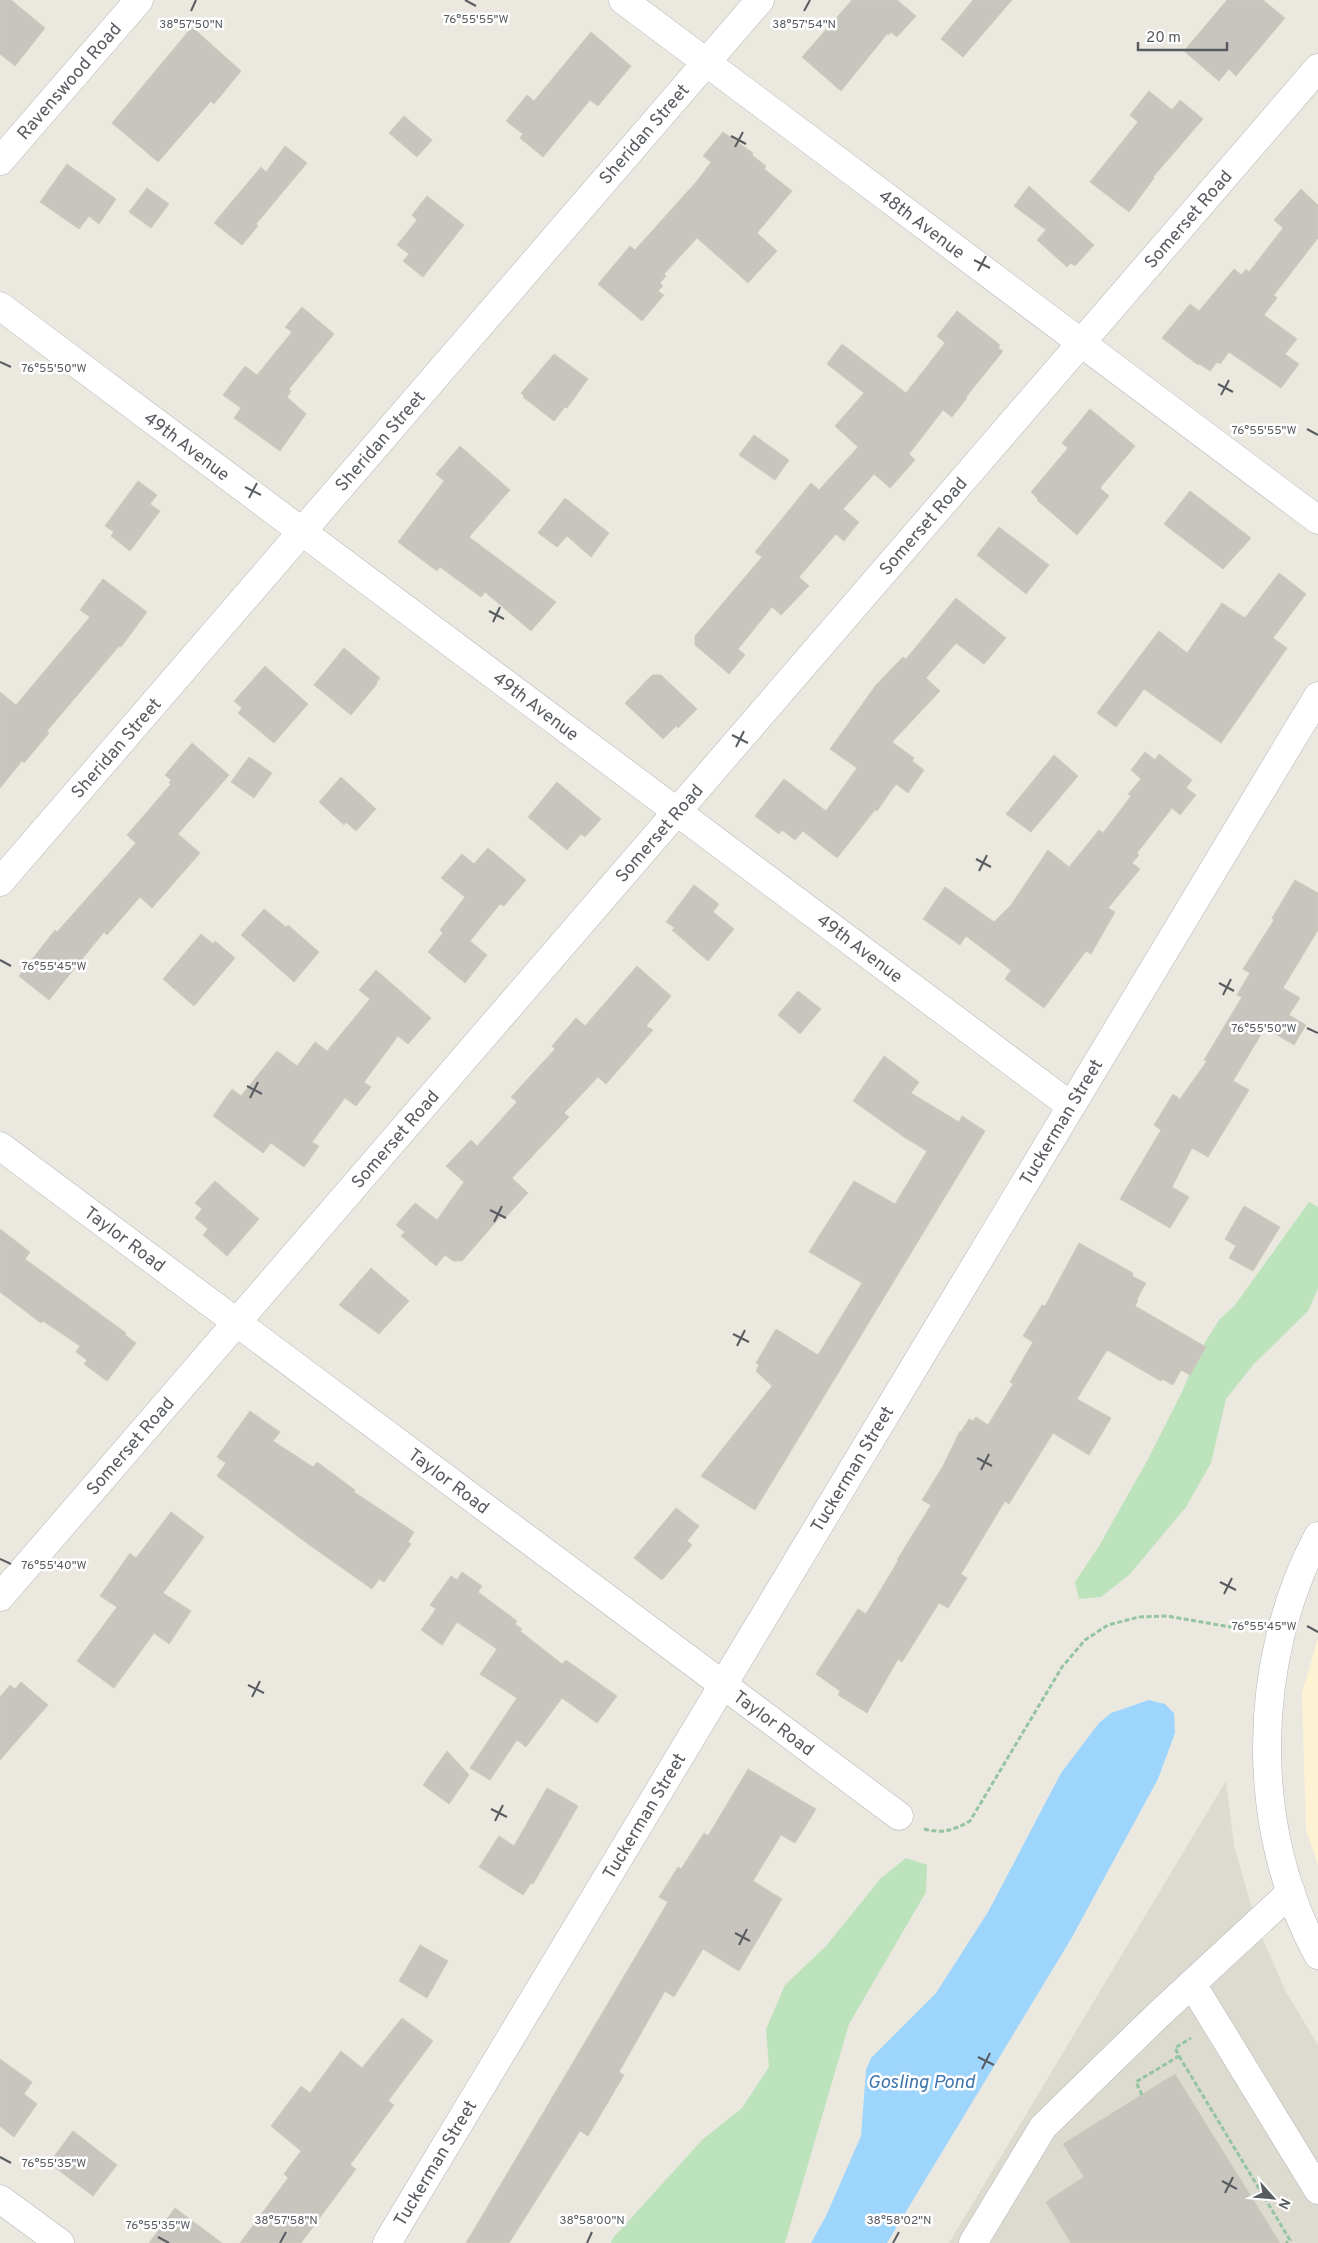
<svg xmlns="http://www.w3.org/2000/svg" width="1318" height="2243" viewBox="0 0 1318 2243" font-family="Overpass,sans-serif">
<style>
.commercial{fill:#fdf2d3}
.education{fill:#dddad0}
.green{fill:#bce3bc}
.water{fill:#9ed5fd}
.building{fill:#c8c5bf;stroke:#d0cabe}
.lines{fill:none;stroke-linecap:round;stroke-linejoin:round}
.minor-casing{stroke:#b2b6ba;stroke-width:29}
.path{stroke:#95c4a1;stroke-width:3;stroke-dasharray:5 2.5;stroke-linecap:butt}
.minor{stroke:#fff;stroke-width:28}
.ticks{fill:none;stroke:#585c60;stroke-width:2}
.labels{text-anchor:middle;stroke-width:5;stroke-linejoin:round;paint-order:stroke}
.street-label{font-size:18px;fill:#585c60;stroke:#fff}
.water-label{font-size:19px;font-style:italic;fill:#3d76ae;stroke:#fff}
.ticks-label{font-size:12px;text-anchor:middle;fill:#585c60;stroke:#fff;stroke-width:5;stroke-linejoin:round;paint-order:stroke}
</style>
<rect width="100%" height="100%" fill="#ebe8df"/>
<polygon class="commercial" points="1318,1638 1318,1865 1306,1830 1302,1693"/>
<polygon class="education" points="1226,1781 1234,1846 1257,1926 1286,1992 1318,2045 1318,2243 949,2243"/>
<g class="green">
<polygon points="1309,1202 1318,1207 1318,1289 1308,1311 1253,1365 1226,1399 1211,1463 1186,1507 1129,1575 1101,1597 1079,1599 1075,1582 1099,1546 1147,1461 1182,1392 1199,1352 1219,1320 1235,1305"/>
<polygon points="906,1858 927,1865 926,1892 849,2024 785,2243 611,2243 613,2238 702,2140 742,2108 769,2067 766,2029 785,1985 826,1946 881,1878"/>
</g>
<polygon class="water" points="1149,1700 1165,1704 1174,1713 1175,1733 1158,1779 1071,1939 887,2243 811,2243 826,2216 861,2136 866,2070 871,2058 936,1993 988,1912 1061,1773 1099,1723 1111,1713"/>
<g class="building">
<polygon points="0,0 11,0 45,28 15,66 0,54"/>
<polygon points="852,0 897,0 916,16 897,37 891,32 889,35 887,34 841,91 802,57"/>
<polygon points="973,0 1012,0 963,57 941,39"/>
<polygon points="1227,0 1263,0 1285,18 1236,76 1229,69 1219,81 1184,51"/>
<polygon points="192,27 241,71 214,104 211,101 158,162 112,123"/>
<polygon points="591,32 631,66 598,106 590,100 543,157 520,138 523,134 506,121 527,95 534,101"/>
<polygon points="1149,91 1172,110 1180,100 1203,119 1153,177 1154,178 1129,212 1090,182 1138,122 1130,115"/>
<polygon points="404,116 432,140 417,157 389,133"/>
<polygon points="723,132 753,153 752,155 766,166 764,169 792,191 757,233 777,251 748,283 697,238 664,274 666,276 660,283 663,286 658,291 664,295 642,321 598,284 630,246 635,250 697,181 711,162 703,156"/>
<polygon points="285,146 307,163 256,224 258,226 242,245 214,223 261,167 266,172"/>
<polygon points="67,164 116,199 99,224 89,216 79,229 40,202"/>
<polygon points="1029,186 1094,245 1075,266 1071,263 1067,267 1037,240 1046,230 1014,206"/>
<polygon points="147,188 169,204 151,228 129,212"/>
<polygon points="1301,189 1318,205 1318,238 1274,295 1277,298 1264,315 1297,339 1285,354 1299,364 1281,388 1229,352 1220,364 1217,362 1210,371 1200,364 1198,365 1162,338 1190,304 1199,311 1234,269 1242,275 1246,269 1249,272 1283,228 1274,220"/>
<polygon points="427,196 464,225 423,277 403,261 409,254 397,245 417,220 412,215"/>
<polygon points="302,307 334,334 289,389 291,391 287,397 306,414 280,451 234,418 241,408 223,395 245,366 257,375 292,332 285,327"/>
<polygon points="957,311 1000,345 998,348 1003,351 966,397 967,398 952,417 943,410 909,454 915,460 890,488 874,474 843,509 859,522 844,541 836,534 799,577 809,586 781,615 772,607 738,649 745,655 729,674 695,645 695,636 762,557 755,552 811,483 819,490 858,447 835,426 864,393 827,364 842,344 906,393 945,343 937,336"/>
<polygon points="554,354 588,379 567,408 565,407 554,421 523,397 524,396 521,393"/>
<polygon points="1090,409 1135,446 1100,488 1109,496 1077,535 1037,500 1038,499 1031,492 1068,448 1062,443"/>
<polygon points="754,435 789,460 775,480 739,455"/>
<polygon points="460,446 510,490 469,537 556,602 531,631 485,592 481,597 440,567 437,571 398,542 444,481 436,474"/>
<polygon points="138,481 157,495 150,504 160,511 130,551 111,536 114,532 105,526"/>
<polygon points="1190,491 1251,538 1223,569 1164,524"/>
<polygon points="565,498 609,533 591,557 567,536 557,547 538,533"/>
<polygon points="999,527 1049,565 1026,594 977,555"/>
<polygon points="1279,573 1306,594 1273,638 1287,648 1221,743 1144,689 1116,727 1097,713 1159,631 1187,653 1222,603 1245,618"/>
<polygon points="103,579 147,612 121,647 119,646 47,731 49,733 24,763 22,761 0,788 0,692 16,705 90,617 80,610"/>
<polygon points="956,598 1006,638 984,664 956,643 926,678 940,691 892,742 914,758 912,761 924,770 908,793 896,784 877,811 875,810 837,858 803,831 795,840 782,830 779,834 755,816 784,779 826,811 857,768 830,749 876,685 903,657 906,659"/>
<polygon points="344,648 380,678 376,683 377,684 351,715 314,685"/>
<polygon points="265,666 308,704 274,743 238,713 242,708 234,701"/>
<polygon points="652,675 661,675 697,709 678,728 676,726 663,739 625,703"/>
<polygon points="192,743 229,775 178,834 200,853 152,908 140,897 107,935 104,932 49,1000 19,976 55,930 57,932 136,843 127,835 171,784 169,783 171,780 165,775"/>
<polygon points="1145,752 1155,760 1159,754 1192,780 1186,788 1196,795 1180,815 1172,808 1137,853 1139,855 1132,863 1140,869 1108,908 1115,912 1091,954 1086,951 1044,1008 1005,979 1011,970 966,936 960,945 923,919 945,887 994,922 1011,905 1048,850 1069,867 1099,830 1103,833 1131,796 1128,794 1141,779 1131,770"/>
<polygon points="1054,755 1078,776 1031,832 1006,814"/>
<polygon points="249,757 272,773 254,798 231,782"/>
<polygon points="341,777 376,809 356,831 346,822 344,825 319,802"/>
<polygon points="557,782 601,819 585,837 581,834 567,850 528,817"/>
<polygon points="488,848 526,880 504,906 500,904 470,941 487,955 465,983 428,952 443,933 440,930 465,897 441,878 462,854 474,864"/>
<polygon points="1295,880 1318,893 1318,930 1283,988 1300,998 1289,1015 1306,1025 1294,1045 1265,1028 1233,1081 1249,1090 1208,1157 1192,1148 1172,1187 1189,1197 1170,1228 1120,1199 1161,1130 1154,1125 1173,1094 1180,1099 1207,1061 1204,1060 1242,997 1237,995 1250,973 1243,969 1274,920 1272,918"/>
<polygon points="694,885 719,904 713,912 734,929 708,961 672,930 675,928 666,922"/>
<polygon points="264,909 286,927 288,925 319,952 294,982 241,935"/>
<polygon points="201,934 213,944 215,941 235,958 194,1006 163,979"/>
<polygon points="637,966 671,996 646,1026 653,1030 606,1084 598,1077 564,1113 569,1117 512,1178 528,1193 504,1219 501,1216 462,1261 453,1261 445,1255 436,1266 401,1236 405,1232 396,1225 415,1203 437,1220 464,1182 446,1166 471,1140 477,1146 517,1102 511,1097 555,1049 552,1046 576,1018 585,1026"/>
<polygon points="376,970 431,1018 408,1044 398,1036 364,1082 371,1087 356,1106 345,1098 312,1142 319,1146 304,1167 271,1143 263,1153 213,1116 232,1089 241,1096 277,1051 297,1066 315,1042 327,1051 370,999 359,990"/>
<polygon points="798,991 821,1009 800,1034 778,1015"/>
<polygon points="884,1056 919,1082 911,1093 959,1122 962,1116 985,1131 755,1510 701,1476 772,1386 756,1371 759,1365 756,1363 776,1329 818,1355 862,1283 809,1252 854,1181 895,1204 927,1151 904,1137 853,1101"/>
<polygon points="215,1181 259,1219 227,1256 203,1235 208,1229 195,1218 202,1209 195,1203"/>
<polygon points="1244,1206 1280,1227 1253,1271 1229,1258 1236,1246 1225,1239"/>
<polygon points="0,1229 30,1252 25,1259 126,1333 125,1335 136,1343 107,1381 84,1364 87,1360 76,1352 80,1346 43,1321 41,1323 0,1292"/>
<polygon points="1079,1243 1133,1273 1132,1276 1146,1283 1137,1299 1138,1300 1135,1306 1206,1347 1190,1375 1181,1370 1173,1385 1162,1379 1161,1381 1107,1350 1077,1399 1111,1418 1089,1455 1053,1433 1009,1504 1005,1501 961,1574 967,1578 948,1608 939,1603 902,1662 898,1659 867,1713 838,1695 840,1691 816,1674 858,1609 866,1614 898,1561 897,1560 931,1505 922,1500 943,1466 960,1431 961,1432 969,1419 973,1421 976,1417 988,1425 1013,1384 1010,1382 1033,1342 1023,1336 1042,1305 1045,1306"/>
<polygon points="371,1268 409,1301 379,1334 339,1305"/>
<polygon points="250,1411 280,1432 273,1441 313,1467 317,1462 355,1490 354,1492 414,1532 408,1542 411,1544 384,1582 379,1579 372,1589 308,1544 217,1476 226,1463 217,1457"/>
<polygon points="676,1508 699,1526 687,1541 692,1545 662,1580 634,1558"/>
<polygon points="171,1512 204,1537 163,1593 191,1611 169,1644 154,1633 114,1688 77,1661 117,1607 100,1596 130,1553 136,1558"/>
<polygon points="462,1572 482,1586 478,1592 517,1621 515,1624 522,1629 520,1631 562,1664 566,1660 617,1696 597,1723 562,1698 526,1747 517,1740 490,1780 470,1768 517,1698 480,1674 497,1649 457,1622 442,1645 421,1630 436,1609 430,1605 451,1576 457,1580"/>
<polygon points="21,1682 48,1705 0,1760 0,1697 10,1685 15,1689"/>
<polygon points="447,1751 469,1775 449,1804 423,1785"/>
<polygon points="748,1769 816,1809 795,1843 781,1835 753,1881 782,1899 739,1971 703,1949 674,1997 665,1991 619,2072 624,2075 588,2136 580,2131 509,2243 466,2243 668,1902 659,1897 678,1867 681,1869 704,1833 708,1836"/>
<polygon points="547,1788 578,1806 533,1884 531,1883 523,1895 479,1867 499,1836 514,1846"/>
<polygon points="420,1945 448,1961 427,1998 399,1981"/>
<polygon points="402,2018 433,2041 388,2101 394,2105 350,2165 356,2169 301,2243 240,2243 288,2178 284,2174 301,2151 271,2126 301,2086 310,2093 341,2051 362,2068"/>
<polygon points="0,2059 32,2082 24,2094 37,2104 14,2137 0,2126"/>
<polygon points="1175,2074 1280,2243 1071,2243 1046,2202 1084,2177 1063,2144"/>
<polygon points="73,2131 117,2165 93,2196 49,2163"/>
<polygon points="175,2208 222,2243 149,2243"/>
</g>
<g class="lines">
<g class="minor-casing">
<g id="minor">
<polyline points="623,0 1318,520"/>
<polyline points="0,161 139,0"/>
<polyline points="0,306 1071,1106"/>
<polyline points="0,882 760,0"/>
<polyline points="0,1146 899,1816"/>
<path d="M1318,1536C1251,1662 1249,1829 1318,1955"/>
<polyline points="0,1597 1318,68"/>
<polyline points="1192,1984 1318,2190"/>
<polyline points="0,2199 60,2243"/>
<polyline points="387,2243 1318,696"/>
<polyline points="973,2243 1043,2127 1157,2016 1291,1892"/>
</g>
</g>
<g class="path">
<path d="M924,1829C943,1834 954,1830 970,1821L1062,1667L1085,1640L1108,1625L1139,1617L1167,1616L1242,1629"/>
<polyline points="1179,2056 1290,2240 1286,2243"/>
<polyline points="1142,2095 1136,2082 1179,2056 1175,2048 1191,2038"/>
</g>
<use href="#minor" class="minor"/>
</g>
<path class="ticks" d="M465,0L476,6M191,11L196,0M804,11L810,0M731,136L746,144M735,147L743,132M974,260L990,268M978,271L986,256M0,362L11,367M1218,384L1233,392M1221,395L1229,380M1307,429L1318,435M245,487L261,495M249,498L257,483M489,611L504,619M493,622L500,607M732,735L748,743M736,747L744,731M976,859L991,867M979,871L987,855M0,960L11,966M1219,983L1234,991M1223,995L1231,979M1307,1028L1318,1033M247,1086L262,1094M250,1098L258,1082M490,1210L506,1218M494,1222L502,1206M733,1334L749,1342M737,1346L745,1330M977,1458L992,1466M981,1470L989,1454M0,1559L11,1564M1220,1582L1236,1590M1224,1594L1232,1578M1307,1626L1318,1632M248,1685L264,1693M252,1697L260,1681M491,1809L507,1817M495,1821L503,1805M735,1933L750,1941M739,1945L747,1929M978,2057L994,2065M982,2069L990,2053M0,2157L11,2163M1222,2181L1237,2189M1225,2193L1233,2177M158,2237L169,2243M280,2243L286,2232M587,2243L592,2232M893,2243L899,2232"/>
<g class="labels">
<g class="street-label">
<text transform="translate(69 81) rotate(-49)" y="6">Ravenswood Road</text>
<text transform="translate(644 134) rotate(-49)" y="6">Sheridan Street</text>
<text transform="translate(1188 219) rotate(-49)" y="6">Somerset Road</text>
<text transform="translate(922 224) rotate(37)" y="6">48th Avenue</text>
<text transform="translate(380 441) rotate(-49)" y="6">Sheridan Street</text>
<text transform="translate(187 446) rotate(37)" y="6">49th Avenue</text>
<text transform="translate(923 526) rotate(-49)" y="6">Somerset Road</text>
<text transform="translate(536 706) rotate(37)" y="6">49th Avenue</text>
<text transform="translate(116 748) rotate(-49)" y="6">Sheridan Street</text>
<text transform="translate(659 833) rotate(-49)" y="6">Somerset Road</text>
<text transform="translate(860 948) rotate(37)" y="6">49th Avenue</text>
<text transform="translate(1061 1122) rotate(-59)" y="6">Tuckerman Street</text>
<text transform="translate(395 1139) rotate(-49)" y="6">Somerset Road</text>
<text transform="translate(125 1239) rotate(37)" y="6">Taylor Road</text>
<text transform="translate(130 1446) rotate(-49)" y="6">Somerset Road</text>
<text transform="translate(852 1469) rotate(-59)" y="6">Tuckerman Street</text>
<text transform="translate(449 1481) rotate(37)" y="6">Taylor Road</text>
<text transform="translate(774 1723) rotate(37)" y="6">Taylor Road</text>
<text transform="translate(644 1816) rotate(-59)" y="6">Tuckerman Street</text>
<text transform="translate(435 2163) rotate(-59)" y="6">Tuckerman Street</text>
</g>
<g class="water-label">
<text x="921" y="2088">Gosling Pond</text>
</g>
</g>
<g class="ticks-label">
<text x="476" y="23">76°55'55"W</text>
<text x="191" y="28">38°57'50"N</text>
<text x="804" y="28">38°57'54"N</text>
<text x="54" y="372">76°55'50"W</text>
<text x="1264" y="434">76°55'55"W</text>
<text x="54" y="970">76°55'45"W</text>
<text x="1264" y="1032">76°55'50"W</text>
<text x="54" y="1569">76°55'40"W</text>
<text x="1264" y="1630">76°55'45"W</text>
<text x="54" y="2167">76°55'35"W</text>
<text x="286" y="2224">38°57'58"N</text>
<text x="592" y="2224">38°58'00"N</text>
<text x="899" y="2224">38°58'02"N</text>
<text x="158" y="2229">76°55'35"W</text>
</g>
<g transform="translate(1273 2198) rotate(117)" stroke="#ffffff" stroke-width="4" paint-order="stroke">
<path d="M0-4L9 19L0 12L-9 19Z" fill="#585c60"/>
<text y="-8" font-size="14" font-weight="bold" text-anchor="middle" fill="#585c60">N</text>
</g>
<path d="M1138 42v8h89v-8" fill="none" stroke="#585c60" stroke-width="2.5"/>
<text x="1146" y="42" font-size="15" fill="#585c60" stroke="#ffffff" stroke-width="4" paint-order="stroke">20 m</text>
</svg>
